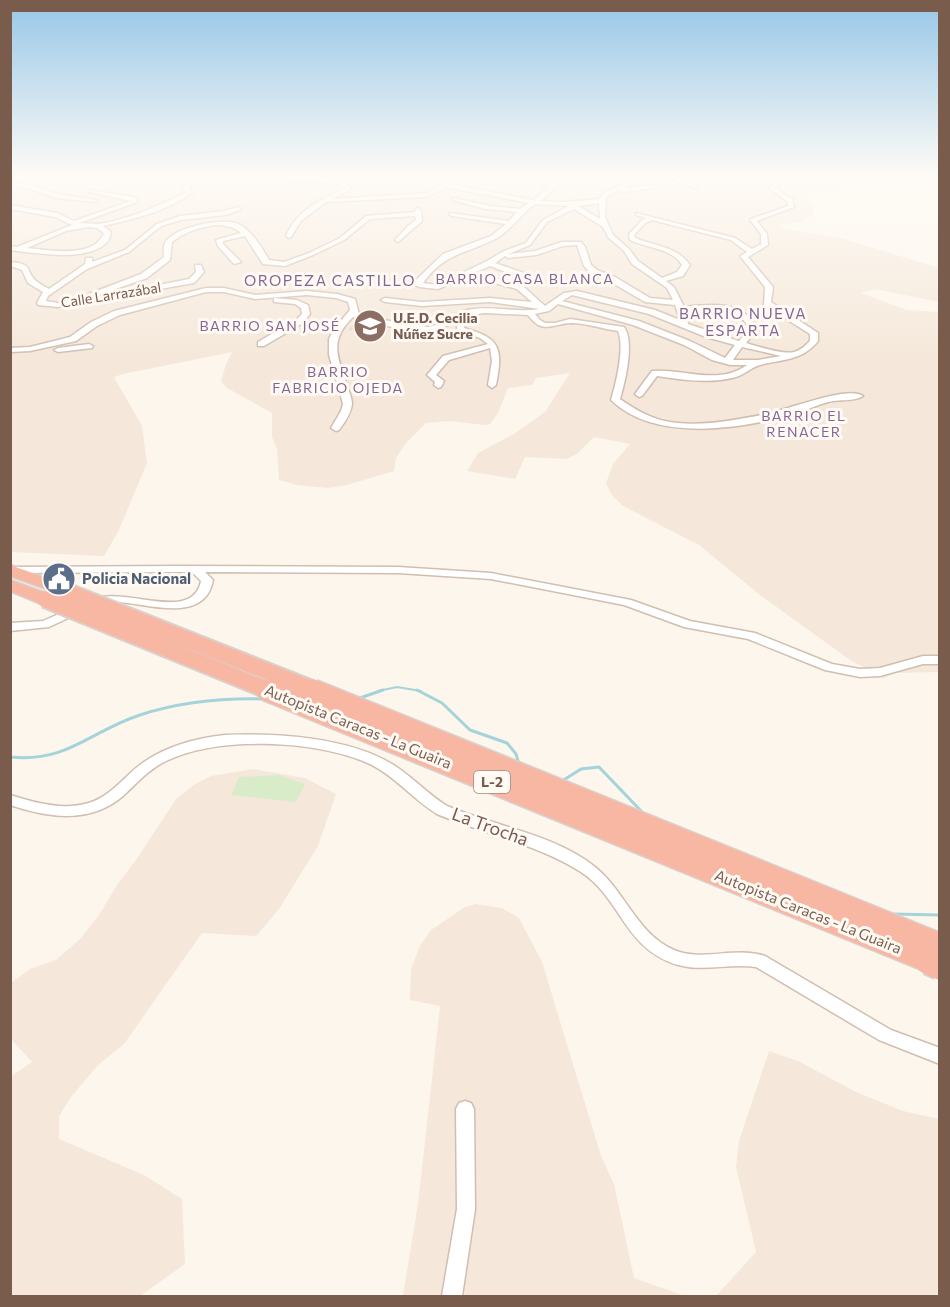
<svg xmlns="http://www.w3.org/2000/svg" width="950" height="1307" viewBox="0 0 950 1307" font-family="Commissioner,sans-serif">
<style>
.residential{fill:#f5e8da}
.green{fill:#d8ecc9}
.lines{fill:none;stroke-linecap:round;stroke-linejoin:round}
.stream-far1{stroke:#a5d3da;stroke-width:2}
.stream{stroke:#a5d3da;stroke-width:3}
.building{fill:#f3d5c3}
.minor-casing{stroke:#d1beb0;stroke-width:3}
.highway-casing{stroke:#dad1cd;stroke-width:3}
.minor{fill:#fff;fill-rule:evenodd}
.highway{fill:#f7b7a3;fill-rule:evenodd}
.highway-bridge-far2-casing{stroke:#dad1cd;stroke-width:20;stroke-linecap:butt}
.highway-bridge-far1-casing{stroke:#dad1cd;stroke-width:24;stroke-linecap:butt}
.highway-bridge-casing{stroke:#dad1cd;stroke-width:30;stroke-linecap:butt}
.highway-bridge-far2{stroke:#f7b7a3;stroke-width:16}
.highway-bridge-far1{stroke:#f7b7a3;stroke-width:21}
.highway-bridge{stroke:#f7b7a3;stroke-width:27}
.labels{text-anchor:middle;stroke-width:6;stroke-linejoin:round;paint-order:stroke}
.far-neighbourhood-label{font-size:14px;letter-spacing:1.5px;fill:#846695;stroke:#fffaf3}
.far-street-label{font-size:14px;fill:#7a5c4d;stroke:#fffaf3}
.far-education-label{font-size:14px;font-weight:bold;fill:#785e54;stroke:#fffaf3;text-anchor:start}
.shield{fill:#fffaf3;stroke:#a28b7f;stroke-width:1.5}
.shield-label{font-size:14px;font-weight:bold;fill:#7a5c4d}
.far-quarter-label{font-size:15px;letter-spacing:1.5px;fill:#846695;stroke:#fffaf3}
.service-label{font-size:15px;font-weight:bold;fill:#4e5e75;stroke:#fffaf3;text-anchor:start}
.street-label{font-size:15px;fill:#7a5c4d;stroke:#fffaf3}
.near-street-label{font-size:18px;fill:#7a5c4d;stroke:#fffaf3}
</style>
<rect width="100%" height="100%" fill="#fdf6ec"/>
<g class="residential">
<polygon points="11,175 939,175 939,191 927,190 915,179 854,176 865,183 833,192 807,195 814,206 813,214 800,222 779,224 786,229 844,239 939,268 939,302 875,289 861,293 907,310 939,312 939,672 895,673 884,678 850,660 760,595 699,545 623,506 611,494 606,483 613,464 630,444 594,437 577,454 567,459 525,457 515,479 467,471 478,453 514,434 545,412 570,373 536,378 532,385 508,388 498,413 490,424 485,425 450,421 426,423 406,443 396,458 394,471 347,485 328,488 297,485 279,480 277,449 272,437 272,413 227,388 221,381 226,364 232,352 123,374 114,377 142,426 147,463 119,530 104,556 11,552"/>
<polygon points="253,769 305,778 336,794 318,846 279,909 256,936 202,933 124,1044 98,1065 71,1097 59,1116 59,1139 144,1175 182,1199 185,1264 140,1296 11,1296 10,1077 32,1062 11,1039 11,983 30,969 56,960 81,938 99,915 117,885 136,860 176,799 195,784 211,776"/>
<polygon points="476,904 502,908 519,918 542,962 601,1156 614,1184 634,1278 685,1296 403,1296 418,1204 440,1006 410,1000 411,969 420,946 431,930 465,907"/>
<polygon points="769,1051 798,1061 856,1092 903,1111 939,1119 939,1296 716,1296 756,1252 736,1167 739,1141"/>
</g>
<polygon class="green" points="279,775 305,784 296,802 231,795 239,777"/>
<g class="lines">
<polyline class="stream-far1" points="378,691 397,687 421,691"/>
<g class="stream">
<polyline points="417,690 442,703 470,730 507,743 516,754 519,764"/>
<polyline points="357,699 383,690"/>
<path d="M10,757C68,763 90,731 140,715C180,702 222,698 264,699"/>
<polyline points="562,781 581,769 599,767 643,813"/>
<polyline points="892,914 940,915"/>
</g>
</g>
<polygon class="building" points="356,321 368,324 381,327 376,333 348,330"/>
<g class="lines">
<g class="minor-casing">
<g id="minor">
<path d="M198,175H206L190,184L188,188L193,192C169,211 133,219 103,226L111,232C110,237 109,241 105,244C84,262 35,253 10,250V246L17,247L72,225L55,217L10,209V205L57,213L74,221L131,201L89,192V190L134,197L138,202L79,223C85,223 92,224 97,224C121,222 165,204 186,192L182,188L185,182ZM88,227L97,228L104,233C94,259 49,250 27,248L66,231Z"/>
<path d="M264,175C287,175 333,174 352,187L350,190L332,199L426,193L451,178L433,181L431,178L465,175L451,184L533,200L550,186L522,175H531L548,181L562,175H570L553,183L557,185V187L540,201L563,202L600,199L601,195L640,175H648L624,188L653,185L656,187L655,188L622,192L619,190L606,197L605,217L613,235L629,249L638,261L662,278L677,272L682,265C672,248 646,248 630,240L629,234L641,221L646,218L636,215V213L735,238L752,249L761,244V234L750,220L751,219L788,206L787,201L770,189L779,175H785L776,188L792,199L794,207L757,221L767,234L768,245L748,257L773,287L771,302L818,333V341C802,361 783,359 760,365C752,367 745,374 736,377C710,384 683,380 657,376L642,396L639,397L635,394L652,371C683,368 718,386 747,365H730L712,360L684,345L633,325L558,304L549,311L535,314L540,320L545,323H555L570,319L624,327C635,342 625,382 620,399C633,408 649,418 665,421C697,428 735,420 766,414C787,410 848,385 863,396C855,402 838,399 828,402C817,405 807,410 797,413C743,429 655,443 611,400C616,383 625,347 618,331C603,329 586,323 571,323C551,324 543,335 528,315L485,313L469,315L464,328C501,338 503,349 496,385L492,388L488,385L492,361L490,348L449,360L436,375L444,381L441,387L438,388L434,385L435,382L427,375L443,356L488,344L480,338L457,331V322L459,318C451,323 443,329 433,331C420,333 365,323 353,317C328,341 338,357 347,386C349,392 352,398 352,404C351,414 344,423 339,430L336,431L331,428L341,411L343,404L329,355V339L334,329L350,310L348,302L336,298L307,295L255,299L224,292H206L120,315L97,326L76,341L30,351L10,352V348L30,347L70,337L91,322L114,311L206,288H224L255,295L307,291L337,294L355,299L359,314L365,317L428,327C443,325 454,312 467,310C491,305 516,313 540,309L490,302L422,306L385,302L381,300L385,298L422,302L490,298L532,302L517,289L468,276L438,289L419,287L415,285L417,279L443,254L491,236L506,224L452,216L450,215V213L509,221L517,212L485,209L453,200V198L491,206L520,209L528,203L446,187L426,197L326,202L301,221L291,237L289,238L286,236C297,210 321,199 346,188C320,176 289,187 264,175ZM599,203L600,219L578,206ZM535,204L569,206L543,220L526,243L504,251L487,261L437,285L423,283C445,252 467,254 497,238C512,229 521,214 535,204ZM574,209L603,227L608,237L624,251L632,264L667,288L673,300L650,298L615,277L597,270L591,265L585,247L581,242H562L535,251L508,254L530,245L547,222ZM652,220L731,240L747,252L740,256L765,287L764,305L810,334V341C805,346 801,350 794,352C785,355 756,346 746,343L757,329C744,300 711,304 684,307L674,287L666,281L683,276L690,265C677,246 654,246 635,238L634,235L645,223ZM577,245L584,266L591,274L609,281L645,302L675,305L680,320L655,310L577,291L564,293L545,306L524,287L531,280L527,274L495,263L505,256L508,258L536,255L563,246ZM490,266L521,278L523,280L518,284L474,273ZM572,295L649,314L706,337L735,345L725,358L690,341L639,321L562,301ZM711,309C728,310 742,312 749,329L739,341L688,324L686,312ZM742,347L781,356L758,360H733Z"/>
<polygon points="490,175 497,175 499,177 496,179"/>
<polygon points="670,175 677,175 681,180 698,186 695,188 677,182"/>
<polygon points="10,182 34,186 57,194 97,200 94,202 56,198 31,189 10,186"/>
<path d="M238,207L241,209L240,210L225,215L181,220L161,226L129,252L87,269L48,296L46,301L58,303L73,300L141,274L164,257C164,253 163,247 165,243C173,227 223,217 239,224C252,231 262,248 269,260L284,262L309,253L340,238L366,216L415,212L416,209L418,208L421,210L422,221L398,242L395,240L409,225L416,220L415,216L370,219L344,240L313,255L285,266L263,264L245,236L223,241V244L241,262L234,264L218,246L216,240L241,233C223,217 189,229 172,242L170,260L147,278L87,299V302L58,307L38,305L37,303L43,292L28,283L22,270L10,266V262C35,264 24,270 36,281C40,284 45,287 49,289L85,264L86,258H92V262L125,250L157,224L180,216L224,211Z"/>
<polygon points="195,265 201,265 204,272 194,283 108,298 104,296 189,279 196,272"/>
<polygon points="274,298 297,300 308,305 310,314 303,323 264,346 258,346 258,342 297,319 302,314 301,308 295,304 274,302"/>
<polygon points="89,344 93,346 92,348 58,352 54,350 58,348"/>
<path d="M178,566L398,567L491,573L631,600L690,621L755,633L832,664L860,669L880,668L923,656H940V664H923L880,676L860,677L825,670L748,639L684,627L624,605L491,579L398,573L205,572L213,580C205,625 146,603 118,602C110,602 103,604 95,606L89,603C115,580 192,627 201,581L194,574L186,572L10,573L11,567Z"/>
<polygon points="79,605 83,607 85,609 83,611 49,627 10,631 10,623 43,621"/>
<path d="M225,735C277,733 347,737 392,764C412,776 427,794 447,806C494,826 556,835 595,867C625,891 637,934 674,950C702,962 735,946 765,956L891,1030L940,1048V1064L879,1040L756,967C730,963 704,972 678,965C624,949 622,899 581,872C537,844 484,834 437,814C411,798 392,772 363,761C310,740 217,736 166,761C149,769 137,783 123,796C90,824 49,818 10,805V795C42,805 79,815 108,793C122,783 132,769 147,760C170,745 198,738 225,735Z"/>
<polygon points="465,1101 471,1103 474,1109 475,1209 462,1296 442,1296 457,1209 456,1109 459,1103"/>
</g>
</g>
<g class="highway-casing">
<g id="highway">
<polygon points="10,565 66,585 68,589 60,594 10,576"/>
<polygon points="10,580 51,595 53,599 51,603 39,603 10,591"/>
</g>
</g>
<use href="#minor" class="minor"/>
<use href="#highway" class="highway"/>
<g class="highway-bridge-far2-casing">
<g id="highway-bridge-far2">
<polyline points="60,589 317,691"/>
<polyline points="45,599 270,691"/>
</g>
</g>
<g class="highway-bridge-far1-casing">
<g id="highway-bridge-far1">
<polyline points="266,690 932,963"/>
<polyline points="313,690 940,944"/>
</g>
</g>
<g class="highway-bridge-casing">
<polyline id="highway-bridge" points="929,961 940,966"/>
</g>
<use href="#highway-bridge-far2" class="highway-bridge-far2"/>
<use href="#highway-bridge-far1" class="highway-bridge-far1"/>
<use href="#highway-bridge" class="highway-bridge"/>
</g>
<linearGradient id="sky" x2="0" y2="1"><stop stop-color="#97c7e8"/><stop offset="0.49" stop-color="#fefbf6"/><stop offset="1" stop-color="#fefbf6" stop-opacity="0"/></linearGradient>
<rect width="950" height="358" fill="url(#sky)"/>
<defs>
<g id="school-disc" transform="scale(1.725)"><circle r="9.5" fill="#8d6e63" stroke="#fffaf3"/><path d="M0-5L7-2L0 1L-7-2ZM-4 1L0 2.5L4 1V4Q0 6-4 4Z" fill="#fff"/></g>
<g id="civic-disc" transform="scale(1.725)"><circle r="9.5" fill="#5c6f8a" stroke="#fffaf3"/><path d="M-.6-6.5H3V-4.5H.6V-3L4-1V1h2V6H-6V1h2V-1L-.6-3ZM-1.2 2.5V6h2.4V2.5Z" fill="#fff"/></g>
</defs>
<g fill-rule="evenodd">
<use href="#school-disc" x="370" y="326"/>
<use href="#civic-disc" x="59" y="579"/>
</g>
<g class="labels">
<g class="far-neighbourhood-label">
<text x="525" y="284">BARRIO CASA BLANCA</text>
<text x="270" y="331">BARRIO SAN JOSÉ</text>
<text x="338" y="377">BARRIO<tspan x="338" dy="16">FABRICIO OJEDA</tspan></text>
<text x="804" y="421">BARRIO EL<tspan x="804" dy="16">RENACER</tspan></text>
</g>
<g class="far-street-label">
<text transform="translate(111 295) rotate(-9)" y="5">Calle Larrazábal</text>
</g>
<g class="far-education-label">
<text x="393" y="323">U.E.D. Cecilia<tspan x="393" dy="16">Núñez Sucre</tspan></text>
</g>
<rect class="shield" x="474" y="771" width="36" height="22" rx="4.5"/>
<g class="shield-label">
<text x="492" y="787">L-2</text>
</g>
<g class="far-quarter-label">
<text x="330" y="286">OROPEZA CASTILLO</text>
<text x="743" y="319">BARRIO NUEVA<tspan x="743" dy="17">ESPARTA</tspan></text>
</g>
<g class="service-label">
<text x="82" y="584">Policia Nacional</text>
</g>
<g class="street-label">
<text transform="translate(358 727) rotate(22)" y="5">Autopista Caracas - La Guaira</text>
<text transform="translate(808 912) rotate(22)" y="5">Autopista Caracas - La Guaira</text>
</g>
<g class="near-street-label">
<text transform="translate(490 827) rotate(20)" y="6">La Trocha</text>
</g>
</g>
<rect width="950" height="1307" fill="none" stroke="#7a5c4d" stroke-width="24"/>
</svg>
